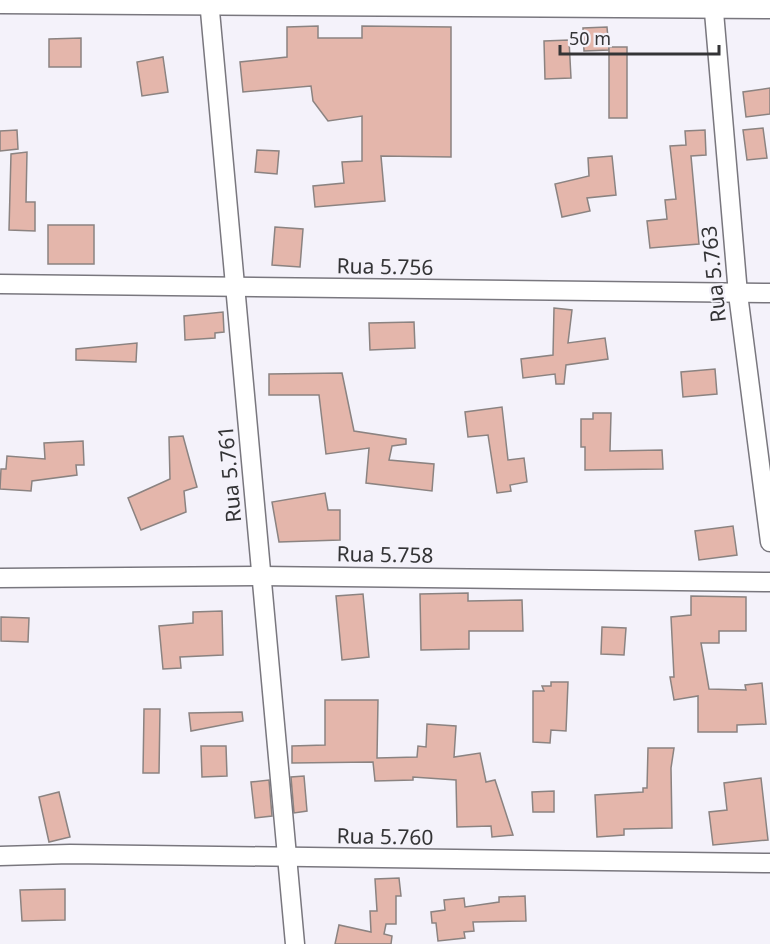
<svg xmlns="http://www.w3.org/2000/svg" width="770" height="944" viewBox="0 0 770 944" font-family="'Noto Sans',sans-serif">
<style>
.building{fill:#e4b6ab;stroke:#8b8381;stroke-width:1.5}
.lines{fill:none;stroke-linecap:round;stroke-linejoin:round}
.minor-casing{stroke:#79777e;stroke-width:21}
.minor{stroke:#fff;stroke-width:18}
.labels{text-anchor:middle;stroke-width:4.5;stroke-linejoin:round;paint-order:stroke}
.street-label{font-size:21px;fill:#343436;stroke:#f4f2fa}
</style>
<rect width="100%" height="100%" fill="#f4f2fa"/>
<g class="building">
<polygon points="318,26 318,38 362,38 362,26 451,27 451,157 381,156 385,201 315,207 313,186 344,183 342,162 362,161 362,116 328,121 313,101 311,86 243,92 240,62 287,57 287,27"/>
<polygon points="607,27 609,50 584,51 583,28"/>
<polygon points="81,38 81,67 49,67 49,39"/>
<polygon points="569,40 571,78 545,79 544,41"/>
<rect x="609" y="47" width="18" height="71"/>
<polygon points="163,57 168,92 142,96 137,62"/>
<polygon points="770,88 770,114 746,117 743,92"/>
<polygon points="763,128 767,158 747,160 743,130"/>
<polygon points="17,130 18,149 0,151 0,131"/>
<polygon points="705,130 706,155 691,156 699,244 650,248 647,221 667,219 665,200 676,199 670,146 686,145 685,131"/>
<polygon points="257,150 279,151 277,174 255,172"/>
<polygon points="27,152 26,202 35,202 35,231 9,230 11,154"/>
<polygon points="612,156 616,195 587,198 590,211 562,217 555,184 589,176 588,158"/>
<rect x="48" y="225" width="46" height="39"/>
<polygon points="275,227 303,229 300,267 272,265"/>
<polygon points="554,308 572,310 568,343 605,338 608,359 566,365 564,384 556,384 555,374 523,378 521,359 553,355"/>
<polygon points="223,312 224,332 215,333 215,338 185,340 184,316"/>
<polygon points="414,322 415,348 370,350 369,323"/>
<polygon points="137,343 136,362 76,360 76,349"/>
<polygon points="715,369 717,394 683,397 681,372"/>
<polygon points="342,373 354,431 406,439 406,444 392,446 389,460 434,464 432,491 366,483 369,448 326,454 319,395 269,395 269,374"/>
<polygon points="502,407 508,460 524,458 527,482 510,485 511,491 497,493 488,435 468,437 465,412"/>
<polygon points="593,413 611,413 610,451 662,450 663,469 585,470 585,447 581,447 581,419 593,419"/>
<polygon points="183,436 197,487 184,491 186,512 141,530 128,498 170,479 169,437"/>
<polygon points="83,441 84,465 76,465 77,475 32,481 31,491 0,489 1,469 6,469 7,456 45,459 44,443"/>
<polygon points="325,493 328,510 340,510 340,540 279,542 272,502"/>
<polygon points="733,526 737,555 699,560 695,531"/>
<polygon points="468,593 468,601 522,600 523,631 469,631 469,649 421,650 420,594"/>
<polygon points="363,594 369,657 342,660 336,596"/>
<polygon points="691,596 746,597 746,631 719,631 719,643 701,643 709,689 746,690 745,685 762,683 766,724 737,725 737,732 698,732 698,696 674,700 670,677 674,677 671,617 691,615"/>
<polygon points="222,611 223,655 180,657 181,668 163,669 159,626 193,623 193,612"/>
<polygon points="1,617 29,618 28,642 1,641"/>
<polygon points="602,627 626,628 624,655 601,654"/>
<polygon points="551,682 568,682 566,731 551,730 550,743 533,742 533,691 544,691 542,686 551,686"/>
<polygon points="325,700 378,700 377,758 417,757 418,746 426,747 427,724 456,726 454,757 480,753 486,782 495,780 513,835 492,837 491,826 457,827 456,780 413,777 413,780 375,781 373,762 292,763 292,746 325,745"/>
<polygon points="144,709 160,709 159,773 143,773"/>
<polygon points="242,712 243,721 191,731 189,713"/>
<polygon points="201,746 226,746 227,776 202,777"/>
<polygon points="648,748 674,748 671,768 672,828 624,829 624,835 597,837 595,795 643,792 643,788 647,788"/>
<polygon points="304,776 307,811 294,813 291,777"/>
<polygon points="761,778 768,840 713,845 709,812 727,810 724,783"/>
<polygon points="269,780 272,816 255,818 251,782"/>
<polygon points="554,791 554,812 533,812 532,792"/>
<polygon points="59,792 70,837 49,842 39,797"/>
<polygon points="399,878 401,896 396,896 396,924 386,924 384,934 392,936 391,944 335,944 339,925 371,932 370,911 377,911 375,879"/>
<polygon points="65,889 65,920 22,921 20,890"/>
<polygon points="525,896 526,921 473,922 474,931 464,932 465,938 438,941 436,923 432,923 431,912 445,910 444,900 464,898 465,907 499,902 499,897"/>
</g>
<g class="lines">
<g class="minor-casing">
<g id="minor">
<polyline points="209,0 295,944"/>
<polyline points="713,0 738,294 770,542"/>
<polyline points="0,4 770,9"/>
<polyline points="0,284 770,293"/>
<polyline points="0,578 261,576 770,582"/>
<polyline points="0,856 70,854 770,863"/>
</g>
</g>
<use href="#minor" class="minor"/>
</g>
<g class="labels">
<g class="street-label">
<text transform="translate(385 267) rotate(1)" y="7">Rua 5.756</text>
<text transform="translate(714 274) rotate(-96)" y="7">Rua 5.763</text>
<text transform="translate(230 474) rotate(-95)" y="7">Rua 5.761</text>
<text transform="translate(385 555) rotate(1)" y="7">Rua 5.758</text>
<text transform="translate(385 837) rotate(1)" y="7">Rua 5.760</text>
</g>
</g>
<path d="M560 45v9h159v-9" fill="none" stroke="#343436" stroke-width="3"/>
<text x="569" y="45" font-size="18" fill="#343436" stroke="#f4f2fa" stroke-width="4.5" paint-order="stroke">50 m</text>
</svg>
